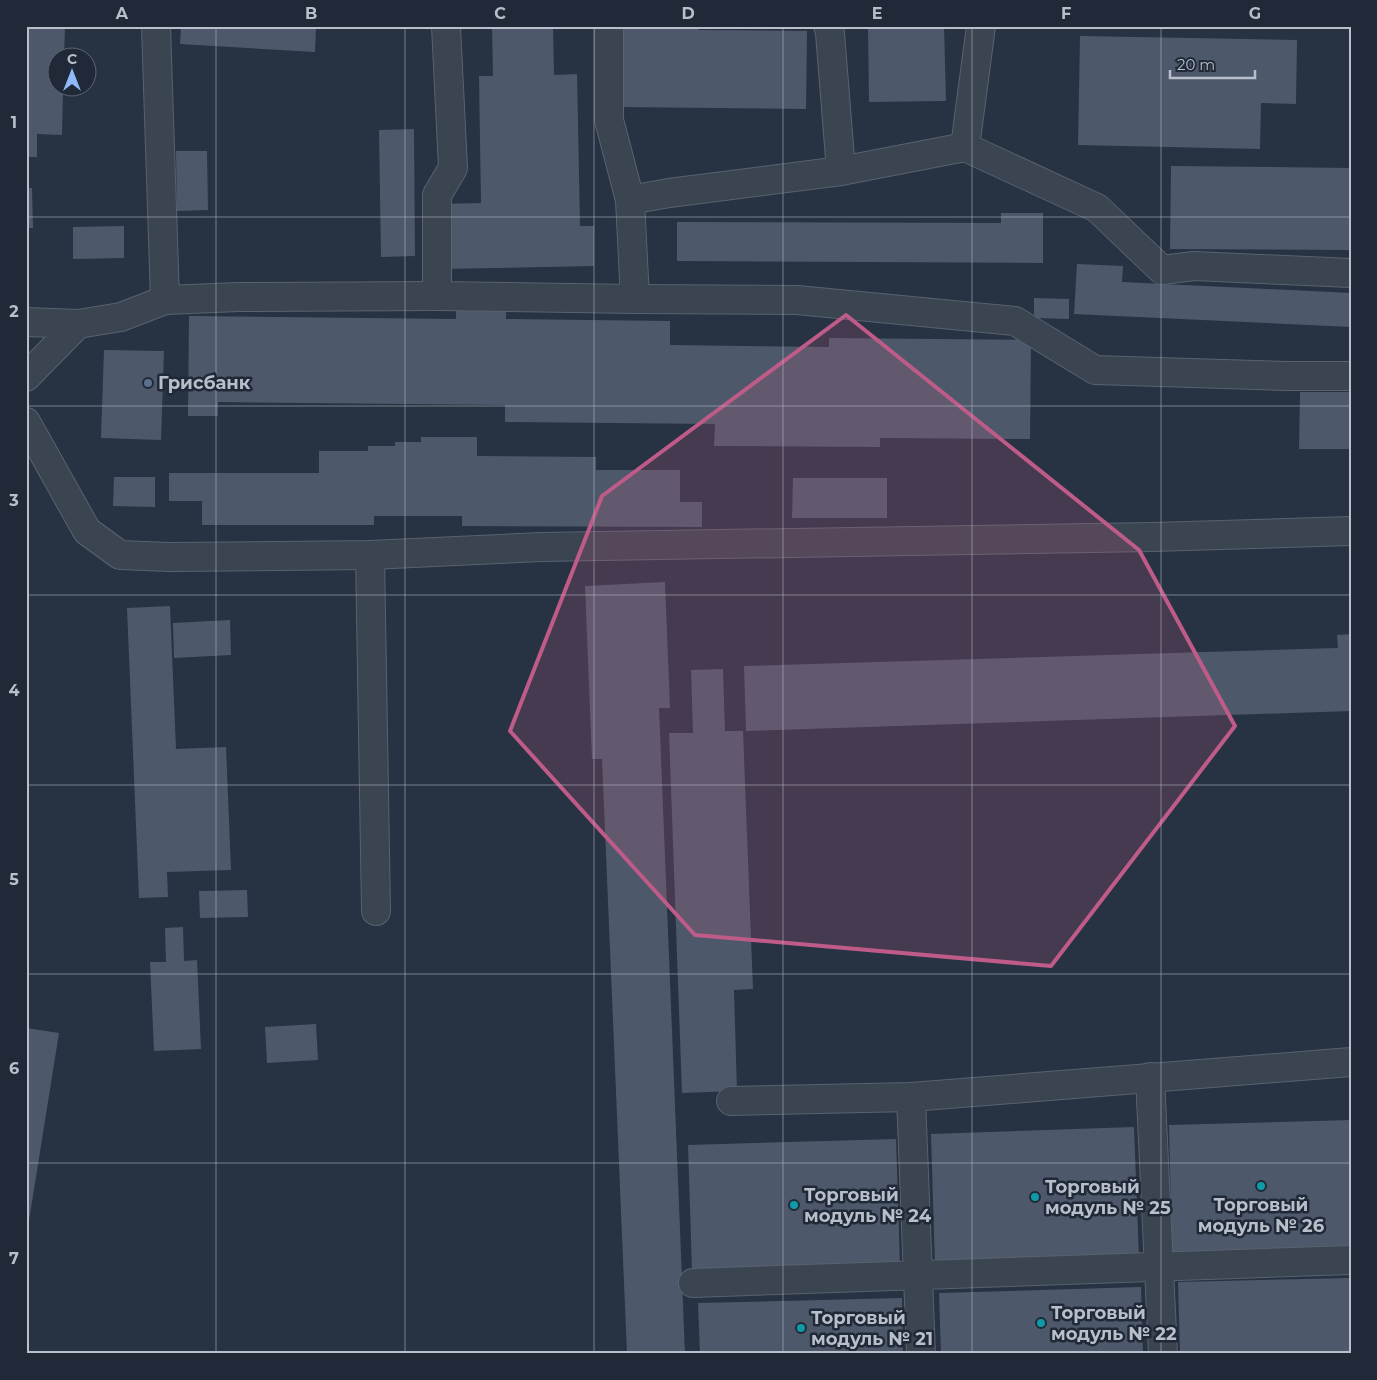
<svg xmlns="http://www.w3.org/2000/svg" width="1377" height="1380" viewBox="0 0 1377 1380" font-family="Montserrat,sans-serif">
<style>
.building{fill:#4d596a}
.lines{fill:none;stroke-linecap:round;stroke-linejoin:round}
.minor-casing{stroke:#59626f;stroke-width:30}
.minor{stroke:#3b4451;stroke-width:28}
.marked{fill:#be5b88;fill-opacity:0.2;stroke:#be5b88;stroke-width:4;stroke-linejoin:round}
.grid{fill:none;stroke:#b8bfcb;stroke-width:1;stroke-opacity:0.55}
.service-dot{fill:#5c6f8a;stroke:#202937;stroke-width:2}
.culture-dot{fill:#0f9aa8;stroke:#202937;stroke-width:2}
.labels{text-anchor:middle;stroke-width:5;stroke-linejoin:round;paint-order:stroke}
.poi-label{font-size:18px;font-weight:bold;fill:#b8bfcb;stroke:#202937;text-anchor:start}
.neatline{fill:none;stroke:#b8bfcb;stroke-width:2}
.grid-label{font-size:16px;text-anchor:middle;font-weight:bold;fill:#b8bfcb}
</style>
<rect width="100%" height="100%" fill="#273242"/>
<g class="building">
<polygon points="26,26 65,26 64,58 58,58 58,88 63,88 62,135 37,134 37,157 26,157"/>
<polygon points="181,26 316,26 315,52 180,44"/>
<polygon points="492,26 553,26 554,75 577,74 580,226 594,226 594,266 441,269 440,204 481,203 479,76 493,76"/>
<polygon points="619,26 699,26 699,30 807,31 806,109 619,107"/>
<polygon points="868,26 944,26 946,101 869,102"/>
<polygon points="1080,36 1297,40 1296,104 1261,103 1260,149 1078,145"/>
<polygon points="414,129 415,256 381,257 379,130"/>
<polygon points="176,151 207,151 208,210 177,211"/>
<polygon points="1171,166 1351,168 1351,250 1170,249"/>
<polygon points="26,188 32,188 33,228 26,228"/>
<polygon points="1001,213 1043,213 1043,263 677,261 677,222 1001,223"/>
<polygon points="124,226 124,258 73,259 73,227"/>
<polygon points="1077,264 1123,266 1122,282 1351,293 1351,327 1074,314"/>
<polygon points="1034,298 1069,299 1069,319 1034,318"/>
<polygon points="456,310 506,311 506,319 670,321 670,345 829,347 829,338 1031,340 1030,439 880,438 880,447 714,446 715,424 505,422 505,405 218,402 218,416 188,416 189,316 456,319"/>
<polygon points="104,350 164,351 161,440 101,438"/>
<polygon points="1300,392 1351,392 1351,449 1299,449"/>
<polygon points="421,437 477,437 477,456 596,457 596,470 680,470 680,502 702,502 702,527 462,526 462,516 374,516 374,525 202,525 202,501 169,501 169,473 319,473 319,451 368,451 368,446 395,446 395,442 421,442"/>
<polygon points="114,477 155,477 155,507 113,506"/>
<polygon points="793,478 887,478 887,518 792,518"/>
<polygon points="665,582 670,708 659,708 685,1354 627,1354 602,759 592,759 585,586"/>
<polygon points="170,606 176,749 226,747 231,870 167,872 168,897 139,898 127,608"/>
<polygon points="230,620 231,655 174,658 173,623"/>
<polygon points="1351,634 1351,711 746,731 744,666 1338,648 1337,635"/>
<polygon points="723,669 725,731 743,731 753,989 734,990 737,1091 682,1093 669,733 693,733 691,670"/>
<polygon points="247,890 248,917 200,918 199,891"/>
<polygon points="183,927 184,961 197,960 201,1049 154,1051 150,962 166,962 165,928"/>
<polygon points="316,1024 318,1060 267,1063 265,1027"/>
<polygon points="26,1028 59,1033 27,1233 26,1233"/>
<polygon points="1351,1120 1351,1247 1172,1252 1169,1125"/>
<polygon points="1134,1127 1139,1259 935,1266 931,1134"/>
<polygon points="896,1139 900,1265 692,1271 688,1145"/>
<polygon points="1351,1278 1351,1354 1180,1354 1178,1282"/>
<polygon points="1141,1287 1143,1354 941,1354 939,1293"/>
<polygon points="902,1298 903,1354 700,1354 698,1303"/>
</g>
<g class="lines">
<g class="minor-casing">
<g id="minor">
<polyline points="156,26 165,300"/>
<polyline points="828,26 830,33 841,171"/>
<polyline points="965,147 981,26"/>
<polyline points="630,200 669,193 841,171 965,147 1097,208 1162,270 1194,266 1351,273"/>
<polyline points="437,296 437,195 453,168 446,26"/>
<polyline points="635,299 797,300 1015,321 1095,370 1288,376 1351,376"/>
<polyline points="26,322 78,324 26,377"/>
<polyline points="78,324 121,317 165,300 239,297 437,296 635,299 630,200 609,120 609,26"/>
<polyline points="26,422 87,531 120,555 169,557 370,555 541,547 1152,537 1351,531"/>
<polyline points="370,555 376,911"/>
<polyline points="1150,1077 1163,1354"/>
<polyline points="911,1097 921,1354"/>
<polyline points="731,1101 911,1097 1351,1062"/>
<polyline points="693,1283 1351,1260"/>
</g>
</g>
<use href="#minor" class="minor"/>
</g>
<path class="marked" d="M846,315L1139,550L1235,726L1051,966L695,935L510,731L602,496Z"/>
<path class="grid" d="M216,26V1354M405,26V1354M594,26V1354M783,26V1354M972,26V1354M1161,26V1354M26,217H1351M26,406H1351M26,595H1351M26,785H1351M26,974H1351M26,1163H1351"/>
<circle class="service-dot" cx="148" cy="383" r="5"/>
<g class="culture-dot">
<circle cx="1261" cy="1186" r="5"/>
<circle cx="1035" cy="1197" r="5"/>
<circle cx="794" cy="1205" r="5"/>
<circle cx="1041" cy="1323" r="5"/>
<circle cx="801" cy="1328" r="5"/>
</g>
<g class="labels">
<g class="poi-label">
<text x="158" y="389">Грисбанк</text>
<text x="1045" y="1193">Торговый<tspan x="1045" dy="21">модуль № 25</tspan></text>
<text x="804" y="1201">Торговый<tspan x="804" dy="21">модуль № 24</tspan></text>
<text x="1261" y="1211" text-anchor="middle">Торговый<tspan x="1261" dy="21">модуль № 26</tspan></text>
<text x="1051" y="1319">Торговый<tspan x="1051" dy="21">модуль № 22</tspan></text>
<text x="811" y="1324">Торговый<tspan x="811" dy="21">модуль № 21</tspan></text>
</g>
</g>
<rect width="1377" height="1380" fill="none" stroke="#202937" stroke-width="55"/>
<g transform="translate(72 72)"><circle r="24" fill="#202937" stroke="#5d6572"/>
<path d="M0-4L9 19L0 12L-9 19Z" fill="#91b9f7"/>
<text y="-8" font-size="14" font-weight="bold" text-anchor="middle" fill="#b8bfcb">С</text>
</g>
<path d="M1170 70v8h85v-8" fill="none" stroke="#b8bfcb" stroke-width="2.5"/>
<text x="1177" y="70" font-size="15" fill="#b8bfcb" stroke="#202937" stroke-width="4" paint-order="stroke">20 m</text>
<rect x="28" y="28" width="1322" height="1324" class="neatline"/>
<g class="grid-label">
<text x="122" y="19">A</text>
<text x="311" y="19">B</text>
<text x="500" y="19">C</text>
<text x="688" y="19">D</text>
<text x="877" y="19">E</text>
<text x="1066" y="19">F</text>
<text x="1255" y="19">G</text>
<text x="14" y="128">1</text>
<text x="14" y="317">2</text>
<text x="14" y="506">3</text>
<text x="14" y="696">4</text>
<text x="14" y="885">5</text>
<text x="14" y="1074">6</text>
<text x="14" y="1264">7</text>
</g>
</svg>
